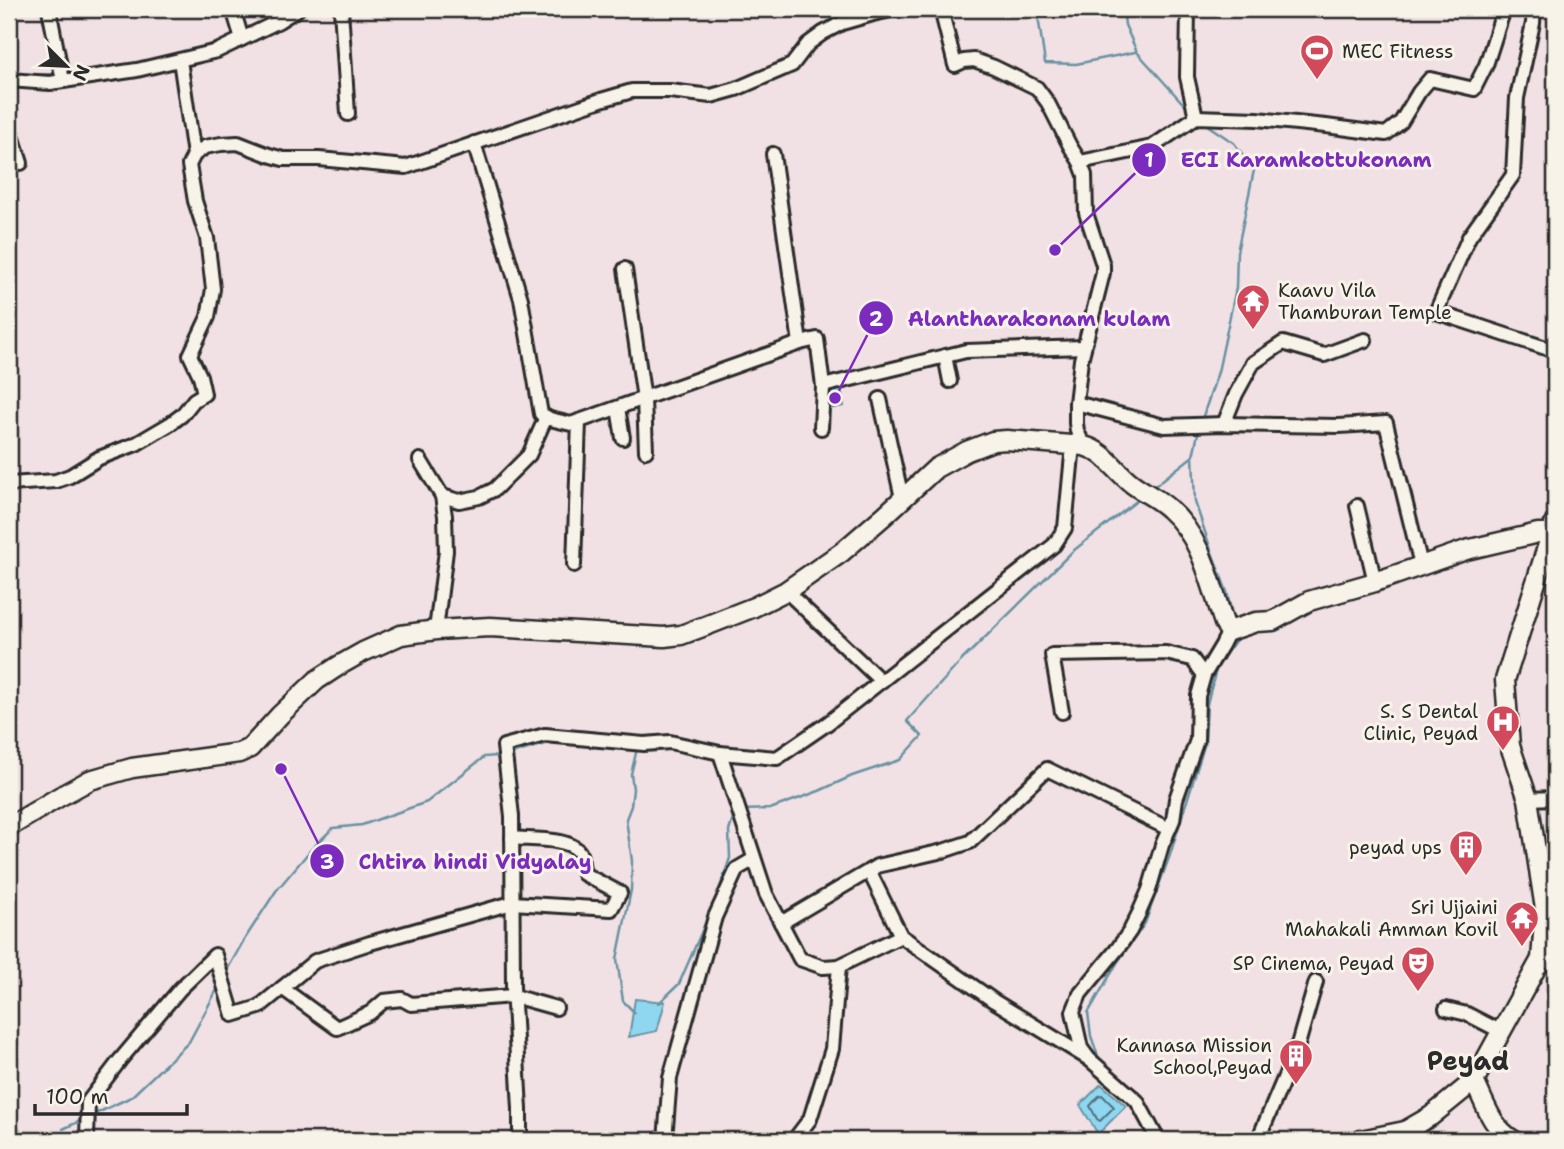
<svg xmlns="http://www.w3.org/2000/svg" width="1564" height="1149" viewBox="0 0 1564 1149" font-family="'Shantell Sans',sans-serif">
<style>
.water{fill:#8fd7f1;stroke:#6792a2;stroke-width:2}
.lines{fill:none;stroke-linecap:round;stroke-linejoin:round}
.shore{stroke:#53707a;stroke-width:2}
.stream{stroke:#6792a2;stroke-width:2.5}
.street-casing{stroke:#2b2b2b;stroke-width:18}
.secondary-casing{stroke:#2b2b2b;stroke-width:23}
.street{stroke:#f7f3e8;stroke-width:12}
.secondary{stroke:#f7f3e8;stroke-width:18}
.labels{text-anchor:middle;stroke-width:6;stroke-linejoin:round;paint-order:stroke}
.poi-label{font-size:19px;fill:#2b2b2b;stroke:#f7f3e8;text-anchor:end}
.district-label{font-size:26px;font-weight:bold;fill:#2b2b2b;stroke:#f7f3e8}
.leader{fill:none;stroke:#7b2cbf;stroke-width:2.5}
.callout-dot{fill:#7b2cbf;stroke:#f7f3e8;stroke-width:2.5}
.mark-label{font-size:21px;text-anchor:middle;font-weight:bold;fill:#fff}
.callout-label{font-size:21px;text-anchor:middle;font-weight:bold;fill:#7b2cbf;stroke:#f7f3e8;stroke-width:6;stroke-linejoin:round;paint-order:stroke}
</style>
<rect width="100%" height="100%" fill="#f2e1e4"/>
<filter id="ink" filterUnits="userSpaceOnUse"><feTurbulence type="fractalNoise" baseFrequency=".0143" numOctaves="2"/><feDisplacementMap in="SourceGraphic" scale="14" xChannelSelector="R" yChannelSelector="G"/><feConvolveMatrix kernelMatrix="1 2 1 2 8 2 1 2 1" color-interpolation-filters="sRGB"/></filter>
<g filter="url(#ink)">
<g class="water">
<polygon points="841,388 844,406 829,409 827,391"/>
<polygon points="635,999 665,1002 657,1031 629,1037"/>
<polygon points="1101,1084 1126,1106 1098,1134 1080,1105"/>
</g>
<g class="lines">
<polygon class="shore" points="1102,1095 1114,1107 1100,1121 1097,1119 1090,1106 1099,1096"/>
<g class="stream">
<polyline points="1037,9 1045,63 1076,64 1135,52"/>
<polyline points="1123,9 1125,25 1137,52 1188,109"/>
<polyline points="19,75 55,74 55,71"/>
<polyline points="1202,419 1218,372 1236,288 1237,252 1254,170 1234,143 1204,123"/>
<polyline points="1193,456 1195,502 1211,550 1227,592 1233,618"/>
<polyline points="1156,485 1193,456 1199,429"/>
<polyline points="508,755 555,741"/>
<polyline points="743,810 770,809 819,791 852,776 900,760 922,736 907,721 960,662 1073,551 1139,499"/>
<polyline points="226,972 244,940 276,891 309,852 333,828 362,825 427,802 484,757 497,756"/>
<polyline points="659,1003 679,984 717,896 730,858 729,831 735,813"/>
<polyline points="635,1013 623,1001 617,959 631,890 632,861 626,819 631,806 633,789 631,774 636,753 635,749"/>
<polyline points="1099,1059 1091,1036 1088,1013 1117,963 1145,923 1170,855 1205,743 1207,704 1217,666 1238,637"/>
<polyline points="9,1104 17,1127 29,1140"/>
<polyline points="91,1116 131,1097 189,1042 220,984"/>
<polyline points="63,1129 82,1120"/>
</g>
<g class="street-casing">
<g id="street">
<polyline points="49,9 63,81"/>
<polyline points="233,9 242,39"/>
<polyline points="341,9 348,114"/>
<polyline points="941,9 955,65 964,61 974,60 994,67 1037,88 1048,103 1070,146 1080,162 1085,175 1086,213 1103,265 1103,273 1081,360 1076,403 1076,423 1077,431 1084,446"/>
<polyline points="1188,9 1187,77 1196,117"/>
<polyline points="1534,9 1533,23 1517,98 1513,175 1469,237 1436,312 1555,351"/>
<polyline points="180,60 194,155"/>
<polyline points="9,80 50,83 137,70 217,51 279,21 298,9"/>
<polyline points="9,126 21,163"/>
<polyline points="474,143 521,299 541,414 550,419 571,424 800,343 817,339 823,386 821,428"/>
<polyline points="773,154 800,343"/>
<polyline points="1080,162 1152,147 1196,117 1257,119 1326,126 1386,134 1401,122 1419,92 1430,79 1474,89 1486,65 1504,9"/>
<polyline points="625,269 644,399 646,451"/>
<polyline points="945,356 950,381"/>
<polyline points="823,386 966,351 1084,347"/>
<polyline points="880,399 902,498"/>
<polyline points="1076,403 1164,426 1224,424 1339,426 1386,423 1421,565"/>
<polyline points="618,408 623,438"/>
<polyline points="1224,424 1236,394 1253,363 1283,343 1324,355 1365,340"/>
<polyline points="420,460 442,496 445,516 446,551 436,630"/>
<polyline points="9,484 56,481 70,476 99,458 136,444 170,424 182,415 194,400 204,394 200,376 190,355 208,317 213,289 207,238 195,201 189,165 194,155 205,147 221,144 238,143 269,155 283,159 319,159 406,167 601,100 632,91 670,91 711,96 736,89 792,65 808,44 823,33 842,23 873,14 896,9"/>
<polyline points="442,496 459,501 479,497 495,489 529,455 546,417"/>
<polyline points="1357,506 1375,582"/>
<polyline points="574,565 579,421"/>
<polyline points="786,591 881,681"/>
<polyline points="1062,712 1052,655 1166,653 1192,659 1204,675"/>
<polyline points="720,753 766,894 800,959 823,967 839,966 901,936"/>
<polyline points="1528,799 1555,798"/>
<polyline points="781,923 869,871"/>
<polyline points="1541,959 1555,965"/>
<polyline points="282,988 337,1028 370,1013 384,1001 402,999 411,1004 513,996 556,1008"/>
<polyline points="1446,1009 1467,1014 1502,1032"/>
<polyline points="1089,1059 994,1001 901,936 869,871 877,866 943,851 970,842 1047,769 1169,829"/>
<path d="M87,1140L88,1102L120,1060L180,989L215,955L233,1015L259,1007L315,961L370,943L512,903L611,909L620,893L584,874C582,867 582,857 579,852C569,837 529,840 512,838"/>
<polyline points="520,1140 520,1109 513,987 512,816 504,746 545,735 644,744 670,742 720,753 777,758 828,723 1054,545 1065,528 1073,445"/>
<polyline points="665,1140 670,1078 715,917 737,869 754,859"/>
<polyline points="794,1140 810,1119 832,1049 839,966"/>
<polyline points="1158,1140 1137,1101 1089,1059 1081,1048 1073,1012 1080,994 1118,948 1130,931 1139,913 1149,890 1162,845 1173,820 1176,799 1197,740 1198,696 1204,675 1222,645 1229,631"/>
<polyline points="1258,1140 1297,1048 1316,982"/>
</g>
</g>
<g class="secondary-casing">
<g id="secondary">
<path d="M9,827L59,797L90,780L132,768L239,753L250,748L280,715L317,680L340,665L363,652L401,635L436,630L490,627L664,637L681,635L708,625L754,607L786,591L842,552L885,515L936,468L967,451L993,441L1007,440L1084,446C1104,451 1114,469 1130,482C1142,492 1158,498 1169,509C1203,539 1210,583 1224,623L1229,631L1256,622L1273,621L1309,601L1375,582L1466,550L1538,533H1552"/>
<path d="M1474,1081C1485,1103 1491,1127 1513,1140"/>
<polyline points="1361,1140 1405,1131 1431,1116 1474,1081 1541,959 1545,909 1528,799 1510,746 1505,680 1555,522"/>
</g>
</g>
<use href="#street" class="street"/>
<use href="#secondary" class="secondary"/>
</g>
</g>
<defs>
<g id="stadium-pin" transform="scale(1.75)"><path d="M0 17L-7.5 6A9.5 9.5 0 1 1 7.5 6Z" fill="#d1495b" stroke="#f7f3e8"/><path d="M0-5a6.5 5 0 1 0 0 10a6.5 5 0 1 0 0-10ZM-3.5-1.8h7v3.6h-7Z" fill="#fff"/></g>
<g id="temple-pin" transform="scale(1.75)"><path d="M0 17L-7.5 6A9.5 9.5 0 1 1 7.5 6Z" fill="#d1495b" stroke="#f7f3e8"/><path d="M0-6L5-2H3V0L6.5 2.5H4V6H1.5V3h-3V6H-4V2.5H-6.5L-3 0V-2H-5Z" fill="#fff"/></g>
<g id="hospital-pin" transform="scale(1.75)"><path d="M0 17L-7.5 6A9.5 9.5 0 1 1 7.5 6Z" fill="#d1495b" stroke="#f7f3e8"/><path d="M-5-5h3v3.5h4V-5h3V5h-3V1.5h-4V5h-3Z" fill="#fff"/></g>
<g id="building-pin" transform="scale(1.75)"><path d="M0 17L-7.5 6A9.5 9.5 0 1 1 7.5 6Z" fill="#d1495b" stroke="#f7f3e8"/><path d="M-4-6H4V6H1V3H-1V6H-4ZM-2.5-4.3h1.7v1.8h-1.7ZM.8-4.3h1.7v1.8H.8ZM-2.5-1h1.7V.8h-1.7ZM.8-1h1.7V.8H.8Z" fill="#fff"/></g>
<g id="theatre-pin" transform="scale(1.75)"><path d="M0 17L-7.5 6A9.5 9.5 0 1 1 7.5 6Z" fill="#d1495b" stroke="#f7f3e8"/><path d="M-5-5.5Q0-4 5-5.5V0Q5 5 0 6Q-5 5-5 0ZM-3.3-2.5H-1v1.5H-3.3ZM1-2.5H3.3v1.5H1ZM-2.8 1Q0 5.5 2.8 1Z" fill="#fff"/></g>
</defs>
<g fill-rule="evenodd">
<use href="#stadium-pin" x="1317" y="51"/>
<use href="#temple-pin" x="1253" y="301"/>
<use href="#hospital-pin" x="1503" y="722"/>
<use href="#building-pin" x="1466" y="847"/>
<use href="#temple-pin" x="1522" y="918"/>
<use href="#theatre-pin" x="1418" y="963"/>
<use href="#building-pin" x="1296" y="1056"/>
</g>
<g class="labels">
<g class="poi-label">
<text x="1342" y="58" text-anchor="start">MEC Fitness</text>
<text x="1278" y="297" text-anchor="start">Kaavu Vila<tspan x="1278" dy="22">Thamburan Temple</tspan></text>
<text x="1478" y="718">S. S Dental<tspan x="1478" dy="22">Clinic, Peyad</tspan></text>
<text x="1442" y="854">peyad ups</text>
<text x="1498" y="914">Sri Ujjaini<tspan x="1498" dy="22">Mahakali Amman Kovil</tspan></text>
<text x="1394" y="970">SP Cinema, Peyad</text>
<text x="1272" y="1052">Kannasa Mission<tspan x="1272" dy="22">School,Peyad</tspan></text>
</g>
<g class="district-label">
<text x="1468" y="1070">Peyad</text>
</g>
</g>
<path class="leader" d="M1055 250L1149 160M835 398L876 318M281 769L327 861"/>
<g class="callout-dot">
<circle cx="1055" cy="250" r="7"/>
<circle cx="835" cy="398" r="7"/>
<circle cx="281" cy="769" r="7"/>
<circle cx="1149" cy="160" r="18"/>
<circle cx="876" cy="318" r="18"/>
<circle cx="327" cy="861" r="18"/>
</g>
<g class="mark-label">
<text x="1149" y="167">1</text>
<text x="876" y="326">2</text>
<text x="327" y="869">3</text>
</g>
<g class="callout-label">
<text x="1306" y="167">ECI Karamkottukonam</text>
<text x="1039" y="326">Alantharakonam kulam</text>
<text x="475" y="869">Chtira hindi Vidyalay</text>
</g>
<rect width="1564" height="1149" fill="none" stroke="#f7f3e8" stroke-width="35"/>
<rect x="18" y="18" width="1529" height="1114" fill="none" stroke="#2b2b2b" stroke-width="2.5" filter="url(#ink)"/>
<g transform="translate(66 66) rotate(114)" stroke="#f7f3e8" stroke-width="5" paint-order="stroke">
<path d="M0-5L12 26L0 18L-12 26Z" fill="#2b2b2b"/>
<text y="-10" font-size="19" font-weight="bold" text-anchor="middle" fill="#2b2b2b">N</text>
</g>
<path d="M35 1104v10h152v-10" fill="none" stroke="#2b2b2b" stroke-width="3.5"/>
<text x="46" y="1104" font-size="21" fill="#2b2b2b" stroke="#f7f3e8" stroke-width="5" paint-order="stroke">100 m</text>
</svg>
